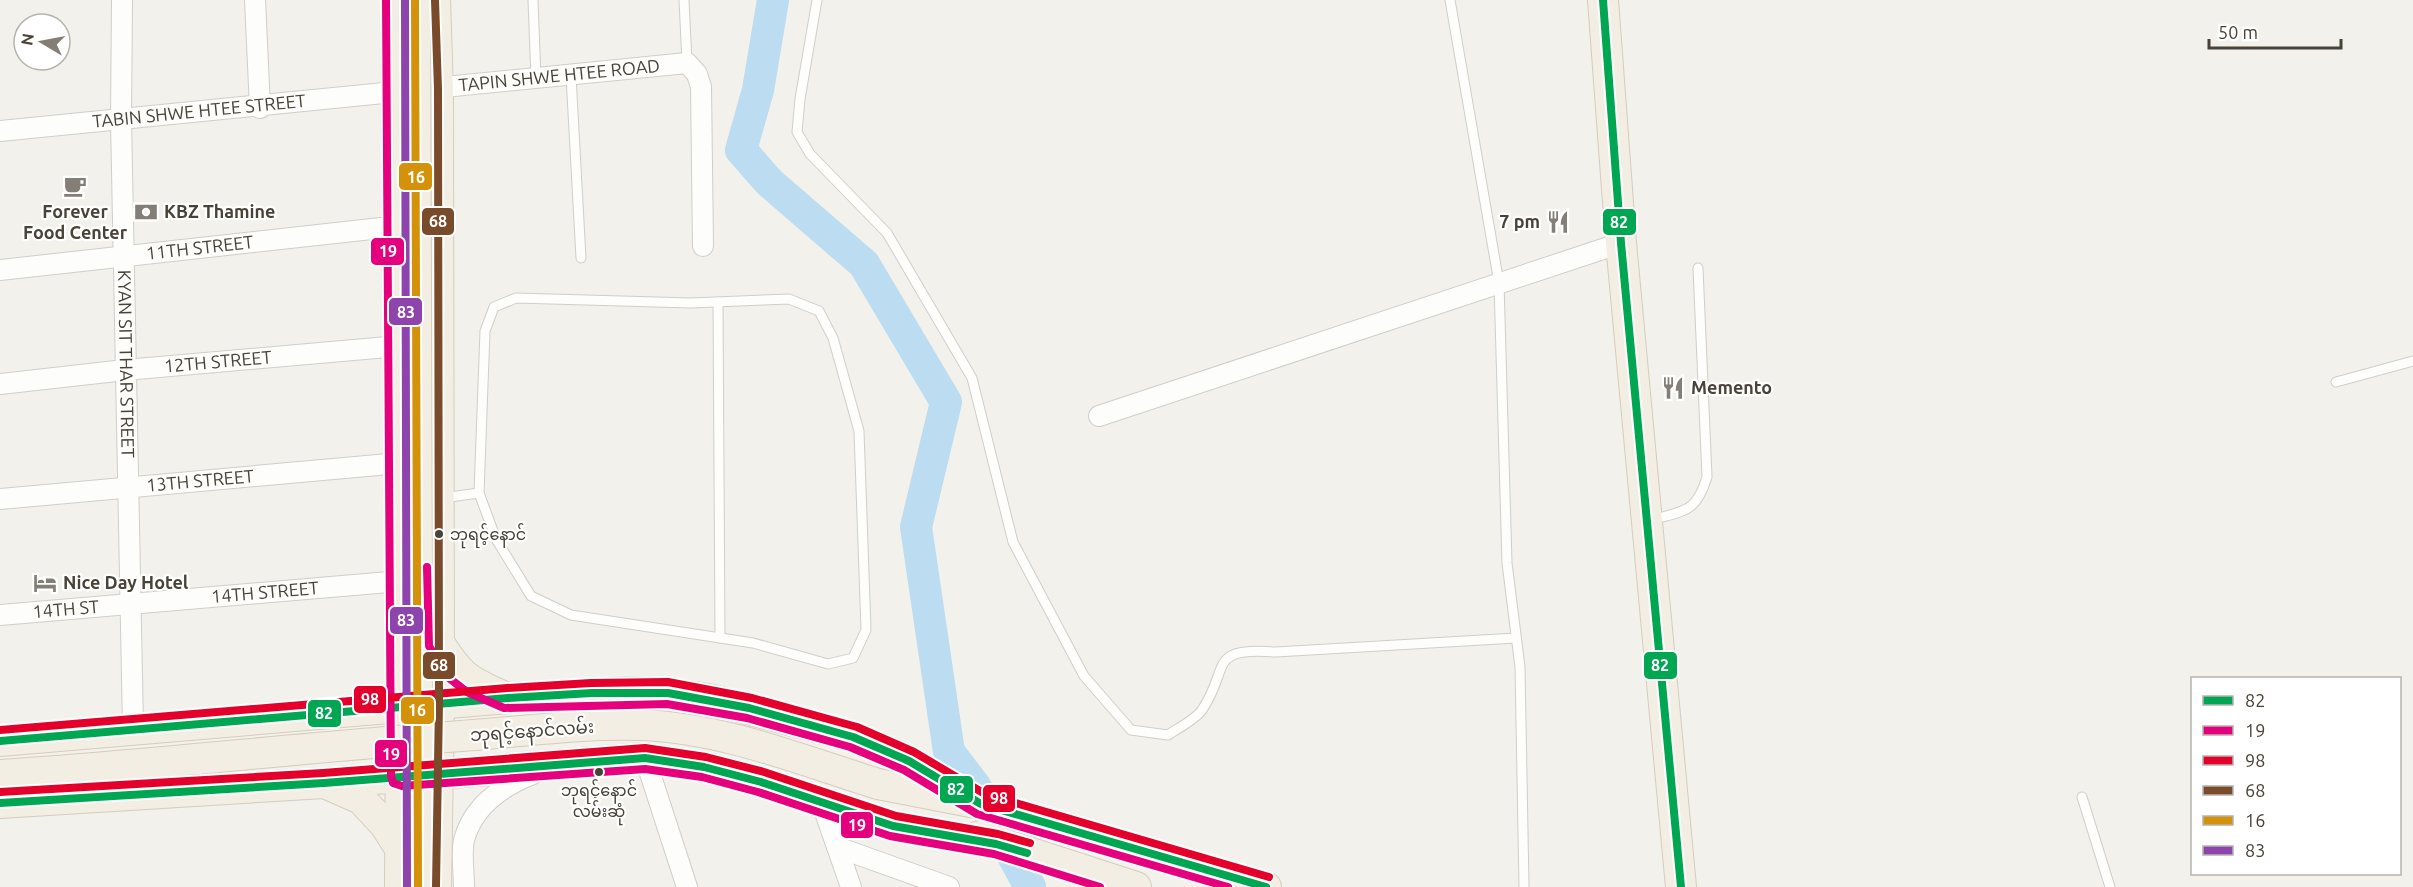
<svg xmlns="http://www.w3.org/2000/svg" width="2413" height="887" viewBox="0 0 2413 887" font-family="Ubuntu,'Noto Sans Myanmar',sans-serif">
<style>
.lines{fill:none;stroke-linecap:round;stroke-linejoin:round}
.river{stroke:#bbdcf1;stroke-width:32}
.lane-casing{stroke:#d0cec9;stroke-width:11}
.street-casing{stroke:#d0cec9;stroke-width:22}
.primary-casing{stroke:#d5cdb9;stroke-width:32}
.lane{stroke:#fdfdfc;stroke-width:9}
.street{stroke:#fdfdfc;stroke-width:20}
.primary{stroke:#f2eee4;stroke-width:30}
.primary-bridge-casing{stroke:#d5cdb9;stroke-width:32;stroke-linecap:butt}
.primary-bridge{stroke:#f2eee4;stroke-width:30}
.bus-1-casing{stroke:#fff;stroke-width:12}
.bus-2-casing{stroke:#fff;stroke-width:12}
.bus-3-casing{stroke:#fff;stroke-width:12}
.bus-4-casing{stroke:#fff;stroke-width:12}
.bus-5-casing{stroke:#fff;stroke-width:12}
.bus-6-casing{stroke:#fff;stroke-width:12}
.bus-1{stroke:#00a651;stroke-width:8}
.bus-2{stroke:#e5007d;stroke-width:8}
.bus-3{stroke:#e4002b;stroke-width:8}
.bus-4{stroke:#7a4b2a;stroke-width:8}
.bus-5{stroke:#d4920b;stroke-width:8}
.bus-6{stroke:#8e44ad;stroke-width:8}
.bus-dot{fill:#494237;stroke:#fff;stroke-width:2}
.labels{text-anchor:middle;stroke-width:4.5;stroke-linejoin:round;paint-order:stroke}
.bus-label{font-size:16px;fill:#494237;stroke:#fff;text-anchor:start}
.street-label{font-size:18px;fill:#494237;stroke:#fff}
.poi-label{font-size:18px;font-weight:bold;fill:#494237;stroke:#fff;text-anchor:start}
.line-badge{stroke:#fff;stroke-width:2}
.badge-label{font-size:16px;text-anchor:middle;font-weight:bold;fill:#fff}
</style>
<rect width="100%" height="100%" fill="#f2f1ec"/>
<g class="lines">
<polyline class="river" points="773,0 758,90 741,150 769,182 864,264 946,402 916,527 949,752 975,786 1030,887"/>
<g class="lane-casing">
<g id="lane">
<polyline points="533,0 536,79"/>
<polyline points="684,0 687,63"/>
<path d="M817,0L800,99L797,132L810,154L887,233L972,378L1013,542L1084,676L1131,730L1168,735C1178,728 1195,720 1202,710C1231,667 1206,647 1276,652L1516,638"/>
<polyline points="1450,0 1499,283 1507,563 1520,667 1524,887"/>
<polyline points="571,76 581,258"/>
<polygon points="516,298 691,303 789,299 819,311 833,338 859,431 866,630 853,658 828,664 753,643 571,615 531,596 496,539 479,493 485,331 494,307"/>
<polyline points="718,302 720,638"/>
<polyline points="2336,382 2413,361"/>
<polyline points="442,498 479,493"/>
<path d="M1652,520C1685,510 1696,513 1707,477L1698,268"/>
<polyline points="2082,797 2110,887"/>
</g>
</g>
<g class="street-casing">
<g id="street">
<path id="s1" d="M122,0L121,119L133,728"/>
<polyline points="255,0 260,108"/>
<path id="s2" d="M0,131L687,63L697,74L701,87L703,246"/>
<path id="s3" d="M0,270L399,226"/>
<path id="s4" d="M0,384L125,370L399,346"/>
<polyline points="1099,416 1621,243"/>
<path id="s5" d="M0,499L400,463"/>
<path id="s6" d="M0,615L401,581"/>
<polyline points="645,758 687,887"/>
<polyline points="821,801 851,887"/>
<polyline points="837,847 949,887"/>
<path d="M464,887C464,872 461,854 464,840C473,806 502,786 533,774"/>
</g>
</g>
<g class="primary-casing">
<g id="primary">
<polyline points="396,0 401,706 400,887"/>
<polyline points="435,0 438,89 439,703 436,887"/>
<polyline points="1603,0 1621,243 1681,887"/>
<path d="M438,641C460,676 466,680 505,697"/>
<polyline points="0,741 508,698 632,692 668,693 709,699 853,737 909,761 981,804"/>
<polyline points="327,784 361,799 385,825 401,850"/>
<polyline points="878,784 981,804 1266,887"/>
<polyline points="0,803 324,783 645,758 704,767 761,782 893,826 996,844"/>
<polyline points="979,836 1136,887"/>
</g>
</g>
<use href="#lane" class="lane"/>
<use href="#street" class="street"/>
<use href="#primary" class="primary"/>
<g class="primary-bridge-casing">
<g id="primary-bridge">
<polyline points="415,0 418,887"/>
<path d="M0,775C154,765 307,747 461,736C520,732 582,723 641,725C723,728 801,760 878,784"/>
</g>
</g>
<use href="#primary-bridge" class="primary-bridge"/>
<g class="bus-1-casing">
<g id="bus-1">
<polyline points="1603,0 1621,243 1681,887"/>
<polyline points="0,741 508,698 592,693 668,693 749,708 853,737 909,761 981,804 1266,887"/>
<polyline points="0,803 324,783 645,758 704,767 761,782 893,826 996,844 1027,853"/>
</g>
</g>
<g class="bus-2-casing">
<g id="bus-2">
<polyline points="386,0 391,776 393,783 402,786 645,769 702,777 758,792 890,836 994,854 1100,887"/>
<polyline points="427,567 429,646 449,678 467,692 504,708 667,704 747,718 850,747 904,770 977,814 1228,887"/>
</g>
</g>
<g class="bus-3-casing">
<g id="bus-3">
<polyline points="0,730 507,688 591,683 668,682 752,698 857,727 914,752 985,794 1269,877"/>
<polyline points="0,792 323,773 645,748 706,757 764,772 896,816 998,834 1030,843"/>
</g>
</g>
<g class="bus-4-casing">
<polyline id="bus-4" points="435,0 438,89 439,703 436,887"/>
</g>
<g class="bus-5-casing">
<polyline id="bus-5" points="415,0 418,887"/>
</g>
<g class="bus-6-casing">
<polyline id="bus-6" points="405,0 407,887"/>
</g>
<use href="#bus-1" class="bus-1"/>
<use href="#bus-2" class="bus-2"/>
<use href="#bus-3" class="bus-3"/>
<use href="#bus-4" class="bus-4"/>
<use href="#bus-5" class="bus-5"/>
<use href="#bus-6" class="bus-6"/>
</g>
<defs>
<g id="cafe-bare" transform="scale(1.8)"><path d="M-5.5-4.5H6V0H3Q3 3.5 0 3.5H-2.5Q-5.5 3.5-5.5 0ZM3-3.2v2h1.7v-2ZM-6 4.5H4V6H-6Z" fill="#847f76" stroke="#fff" stroke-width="2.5" paint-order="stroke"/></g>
<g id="bank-bare" transform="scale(1.8)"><path d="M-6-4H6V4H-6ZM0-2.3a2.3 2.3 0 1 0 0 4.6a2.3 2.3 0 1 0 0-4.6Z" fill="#847f76" stroke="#fff" stroke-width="2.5" paint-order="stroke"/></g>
<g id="restaurant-bare" transform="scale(1.8)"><path d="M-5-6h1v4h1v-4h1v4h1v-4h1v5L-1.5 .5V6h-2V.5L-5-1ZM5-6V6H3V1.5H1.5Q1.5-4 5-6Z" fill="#847f76" stroke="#fff" stroke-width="2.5" paint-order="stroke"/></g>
<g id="hotel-bare" transform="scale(1.8)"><path d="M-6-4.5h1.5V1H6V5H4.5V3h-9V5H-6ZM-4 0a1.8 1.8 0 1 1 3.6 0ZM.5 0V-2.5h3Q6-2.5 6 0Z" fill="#847f76" stroke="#fff" stroke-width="2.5" paint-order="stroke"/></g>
</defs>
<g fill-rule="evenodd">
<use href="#cafe-bare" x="75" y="186"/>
<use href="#bank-bare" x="146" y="212"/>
<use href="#restaurant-bare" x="1558" y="222"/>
<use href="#restaurant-bare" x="1673" y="388"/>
<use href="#hotel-bare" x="45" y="583"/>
</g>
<g class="bus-dot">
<circle cx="439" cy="534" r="5"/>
<circle cx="599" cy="772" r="5"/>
</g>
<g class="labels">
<g class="bus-label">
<text x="450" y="540">ဘုရင့်နောင်</text>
<text x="599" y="796" text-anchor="middle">ဘုရင့်နောင်<tspan x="599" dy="21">လမ်းဆုံ</tspan></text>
</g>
<g class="street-label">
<text dy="6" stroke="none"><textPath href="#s2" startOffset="562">TAPIN SHWE HTEE ROAD</textPath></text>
<text dy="6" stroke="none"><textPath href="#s2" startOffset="200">TABIN SHWE HTEE STREET</textPath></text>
<text dy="6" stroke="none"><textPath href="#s3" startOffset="201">11TH STREET</textPath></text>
<text dy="6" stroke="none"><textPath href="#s4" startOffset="219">12TH STREET</textPath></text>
<text dy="6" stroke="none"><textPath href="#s1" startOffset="364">KYAN SIT THAR STREET</textPath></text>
<text dy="6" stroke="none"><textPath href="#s5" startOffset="201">13TH STREET</textPath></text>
<text dy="6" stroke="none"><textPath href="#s6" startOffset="266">14TH STREET</textPath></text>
<text dy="6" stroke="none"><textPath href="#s6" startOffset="66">14TH ST</textPath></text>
<text transform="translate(532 731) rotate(-4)" y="6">ဘုရင့်နောင်လမ်း</text>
</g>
<g class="poi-label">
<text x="75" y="218" text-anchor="middle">Forever<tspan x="75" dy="21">Food Center</tspan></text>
<text x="164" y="218">KBZ Thamine</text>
<text x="1540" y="228" text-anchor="end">7 pm</text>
<text x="1691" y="394">Memento</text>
<text x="63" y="589">Nice Day Hotel</text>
</g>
</g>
<g class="line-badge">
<rect x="398" y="162" width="35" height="29" rx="6" fill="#d4920b"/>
<rect x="421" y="207" width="34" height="29" rx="6" fill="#7a4b2a"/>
<rect x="1602" y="208" width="35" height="28" rx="6" fill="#00a651"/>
<rect x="370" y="237" width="35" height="29" rx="6" fill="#e5007d"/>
<rect x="388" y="297" width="35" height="29" rx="6" fill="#8e44ad"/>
<rect x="389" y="606" width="35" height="29" rx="6" fill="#8e44ad"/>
<rect x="422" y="651" width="34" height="29" rx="6" fill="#7a4b2a"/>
<rect x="1643" y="651" width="35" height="29" rx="6" fill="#00a651"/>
<rect x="353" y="685" width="34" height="29" rx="6" fill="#e4002b"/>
<rect x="400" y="696" width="35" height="29" rx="6" fill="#d4920b"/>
<rect x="307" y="699" width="35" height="29" rx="6" fill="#00a651"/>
<rect x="374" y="739" width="34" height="29" rx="6" fill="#e5007d"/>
<rect x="939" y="775" width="35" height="29" rx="6" fill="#00a651"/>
<rect x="982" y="784" width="34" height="29" rx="6" fill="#e4002b"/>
<rect x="840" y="811" width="34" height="28" rx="6" fill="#e5007d"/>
</g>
<g class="badge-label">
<text x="416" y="183">16</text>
<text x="438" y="227">68</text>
<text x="1619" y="228">82</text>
<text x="388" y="257">19</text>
<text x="406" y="318">83</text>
<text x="406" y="626">83</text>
<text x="439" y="671">68</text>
<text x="1660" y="671">82</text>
<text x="370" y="705">98</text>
<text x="417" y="716">16</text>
<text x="324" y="719">82</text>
<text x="391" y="760">19</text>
<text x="956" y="795">82</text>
<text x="999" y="804">98</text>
<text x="857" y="831">19</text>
</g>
<rect x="2191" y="677" width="210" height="198" fill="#ffffff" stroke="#b6b3af" stroke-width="1.5"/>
<rect x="2203" y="696" width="30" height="9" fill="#00a651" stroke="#b6b3af" stroke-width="1.5"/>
<text x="2245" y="707" font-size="18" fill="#494237">82</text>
<rect x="2203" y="726" width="30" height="9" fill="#e5007d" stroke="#b6b3af" stroke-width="1.5"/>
<text x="2245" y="737" font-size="18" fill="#494237">19</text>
<rect x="2203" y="756" width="30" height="9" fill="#e4002b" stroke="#b6b3af" stroke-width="1.5"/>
<text x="2245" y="767" font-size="18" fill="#494237">98</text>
<rect x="2203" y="786" width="30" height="9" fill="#7a4b2a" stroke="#b6b3af" stroke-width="1.5"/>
<text x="2245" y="797" font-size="18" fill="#494237">68</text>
<rect x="2203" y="816" width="30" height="9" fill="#d4920b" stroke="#b6b3af" stroke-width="1.5"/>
<text x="2245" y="827" font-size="18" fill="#494237">16</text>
<rect x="2203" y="846" width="30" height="9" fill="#8e44ad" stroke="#b6b3af" stroke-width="1.5"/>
<text x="2245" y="857" font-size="18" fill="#494237">83</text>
<g transform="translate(42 42) rotate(280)"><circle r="28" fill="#ffffff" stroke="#b6b3af" stroke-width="1.5"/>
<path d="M0-4.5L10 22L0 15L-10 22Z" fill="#847f76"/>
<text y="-9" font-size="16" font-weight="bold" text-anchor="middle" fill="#494237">N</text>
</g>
<path d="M2209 39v9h132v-9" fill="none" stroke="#494237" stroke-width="3"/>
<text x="2218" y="39" font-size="18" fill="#494237" stroke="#ffffff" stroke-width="4.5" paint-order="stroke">50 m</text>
</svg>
